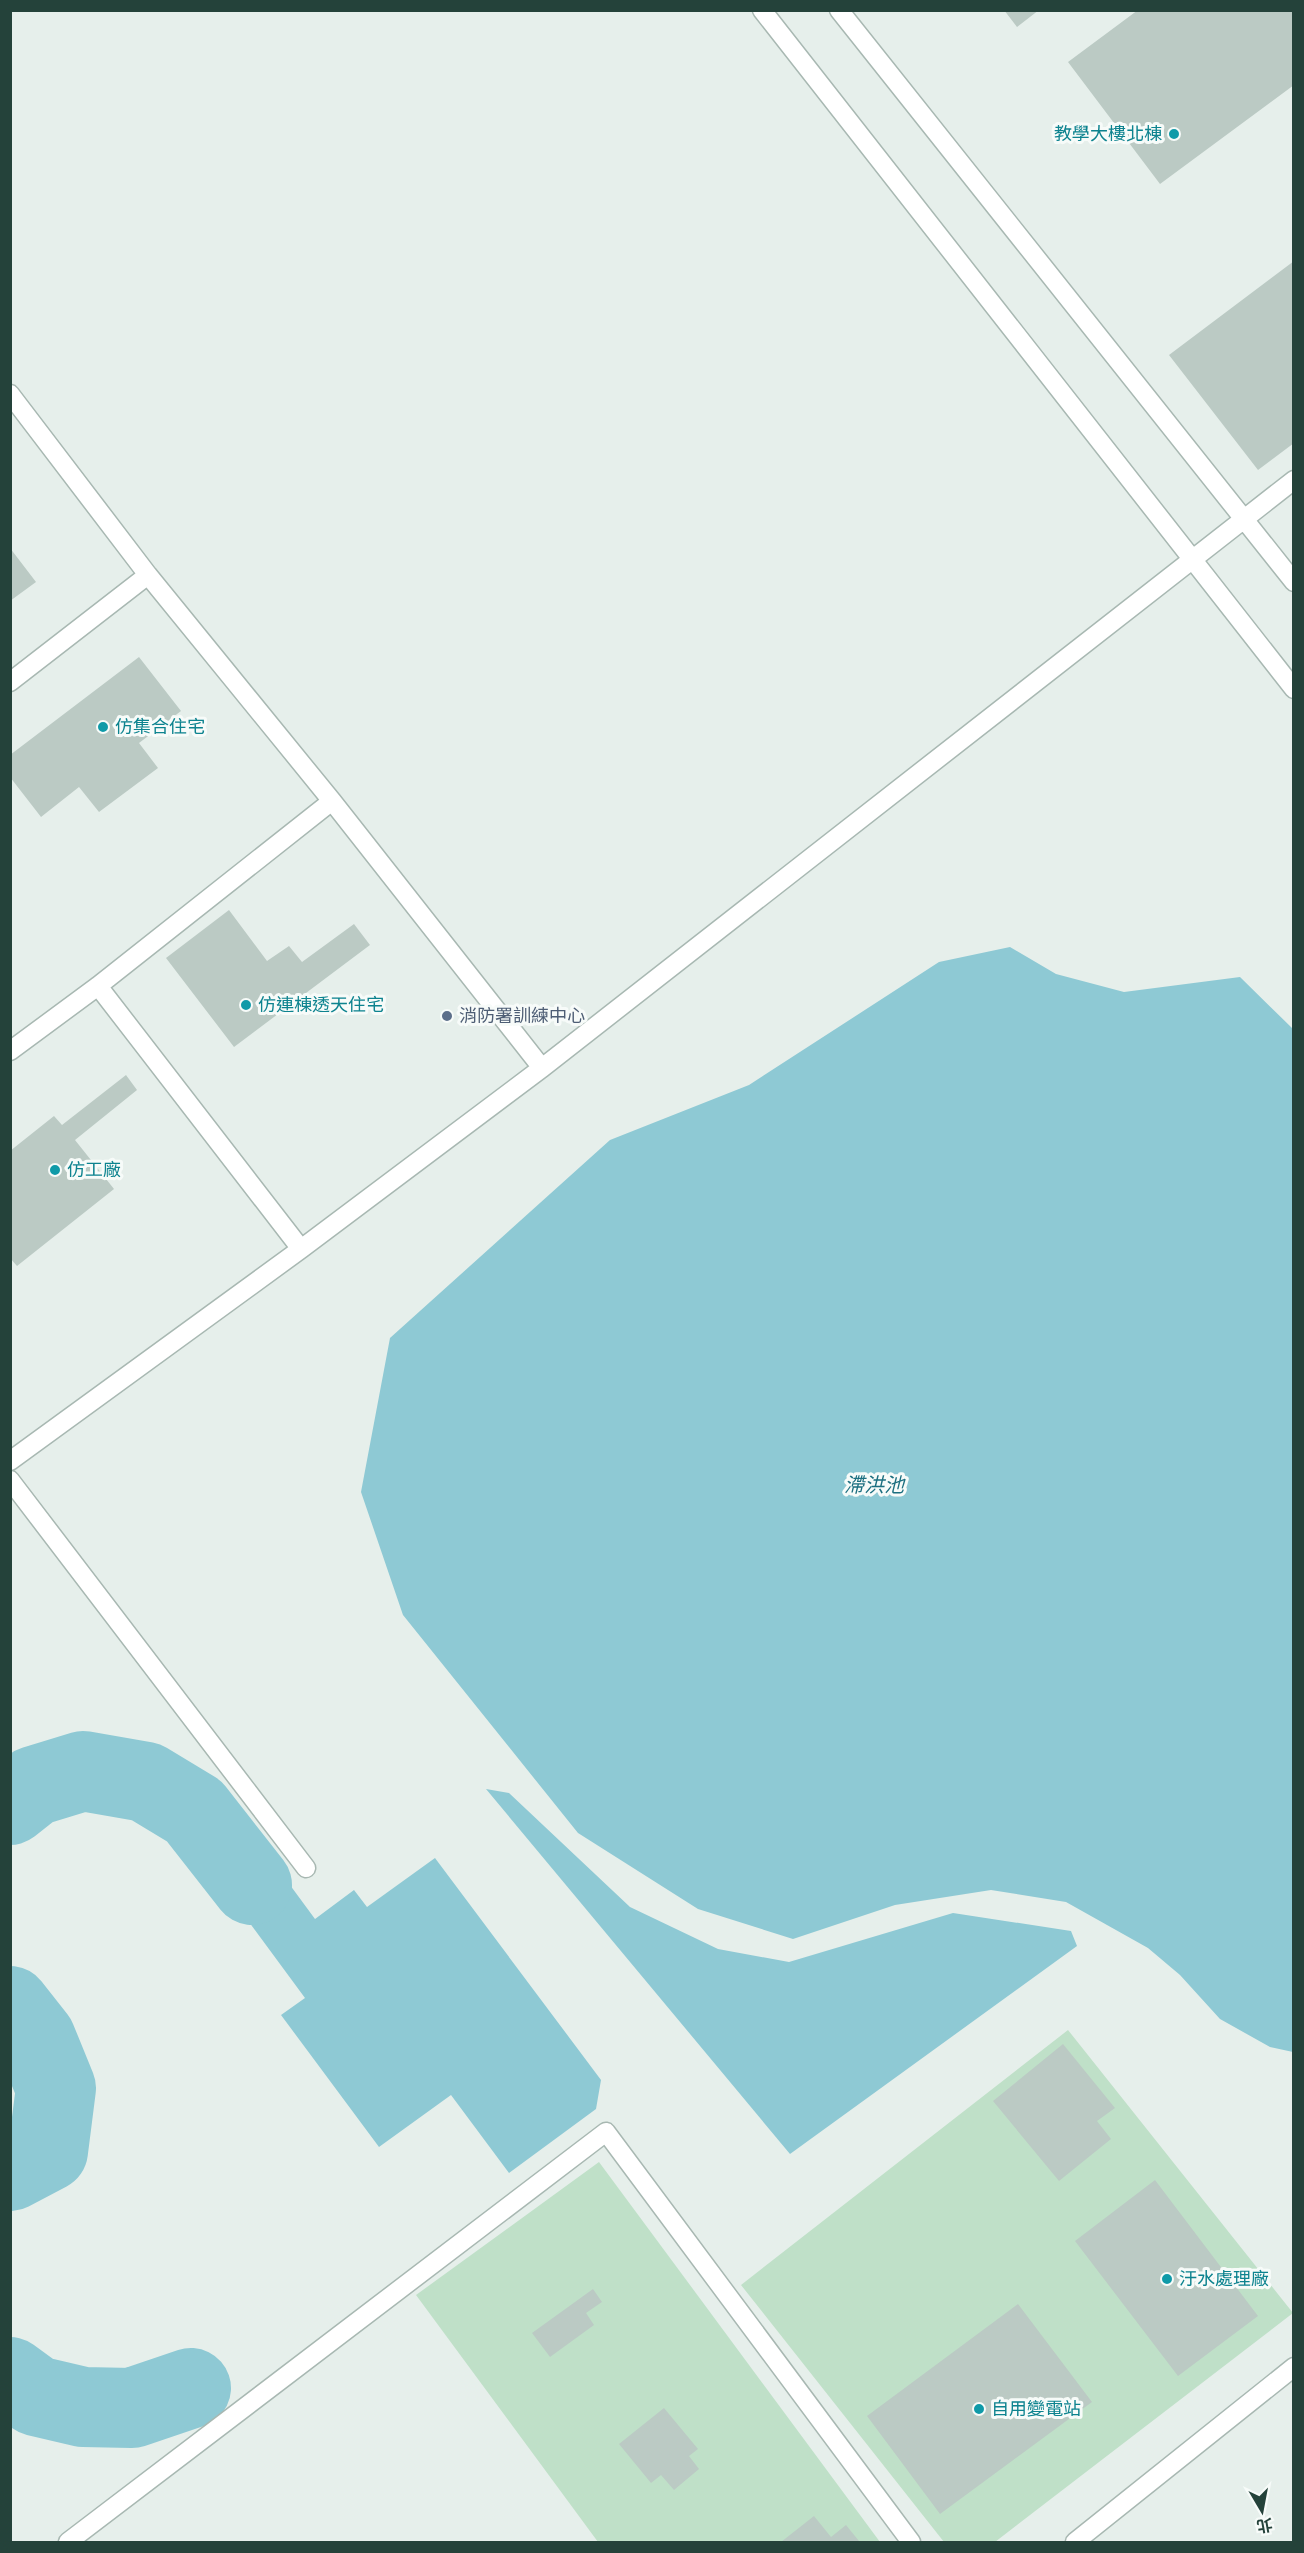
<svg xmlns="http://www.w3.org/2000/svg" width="1304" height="2553" viewBox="0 0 1304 2553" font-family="'Source Sans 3','Noto Sans TC',sans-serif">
<rect width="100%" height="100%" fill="#e6efeb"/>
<path fill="#bfe0c8" d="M1068 2030 1293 2313 995 2542H944L741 2285Z
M599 2162 880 2542H598L416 2295Z"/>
<path fill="#8ec9d4" d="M1010 947 1056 974 1124 992 1240 977 1293 1029V2052L1270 2047 1220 2019 1180 1975 1148 1948 1066 1902 991 1890 895 1905 793 1939 698 1909 578 1833 403 1615 361 1492 390 1338 610 1140 749 1085 939 962Z
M486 1789 509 1793 630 1907 718 1949 789 1962 953 1913 1071 1931 1077 1946 790 2154Z
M435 1858 601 2080 596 2109 509 2173 451 2095 379 2147 281 2015 305 1998 232 1899 276 1866 315 1919 354 1890 367 1907Z"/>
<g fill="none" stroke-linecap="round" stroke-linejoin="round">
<path stroke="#8ec9d4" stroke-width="80" d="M10 1805 34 1786 83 1771 146 1782 194 1811 252 1885
M10 2006 36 2039 56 2088 48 2151 10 2171
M10 2377 36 2396 83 2407 132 2408 191 2388"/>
</g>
<path fill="#bbcac4" d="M1004 10H1039L1017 27Z
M1138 10H1294V85L1160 184 1068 62Z
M1294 261V443L1258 470 1169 355Z
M10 548 36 582 10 601Z
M139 657 181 711 139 743 158 768 99 812 79 787 41 817 10 777V755Z
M229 910 267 961 289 946 302 962 354 924 370 945 234 1047 166 958Z
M126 1075 137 1090 75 1140 114 1189 17 1266 10 1258V1151L54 1116 62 1125Z
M1063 2044 1115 2108 1097 2121 1111 2139 1059 2181 993 2101Z
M1155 2180 1258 2316 1178 2376 1075 2241Z
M593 2289 602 2302 586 2313 594 2325 550 2357 532 2333Z
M1018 2304 1092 2402 940 2514 867 2416Z
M664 2408 698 2449 689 2456 699 2469 674 2490 661 2475 651 2483 619 2444Z
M814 2516 831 2537 846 2525 859 2541 781 2542Z"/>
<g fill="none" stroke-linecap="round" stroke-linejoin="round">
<defs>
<path id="minor" d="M762 10 1294 689
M839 10 1294 582
M10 394 148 575 332 801 542 1068
M10 682 148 575
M98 986 301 1249
M10 1051 98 986 332 801
M10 1461 301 1249 542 1068 1294 480
M10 1480 306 1868
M68 2542 606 2132 911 2542
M1075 2542 1294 2367"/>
</defs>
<use href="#minor" stroke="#a8b8b2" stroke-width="21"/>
<use href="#minor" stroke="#fff" stroke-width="18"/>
</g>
<g fill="#0f9aa8" stroke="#f7fbf9" stroke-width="2">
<circle cx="1174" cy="134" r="6"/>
<circle cx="103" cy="727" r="6"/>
<circle cx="246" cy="1005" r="6"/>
<circle cx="55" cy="1170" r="6"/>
<circle cx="1167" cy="2279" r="6"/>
<circle cx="979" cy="2409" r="6"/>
</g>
<circle fill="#5c6f8a" stroke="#f7fbf9" stroke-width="2" cx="447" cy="1016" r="6"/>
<g text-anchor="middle" stroke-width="6" stroke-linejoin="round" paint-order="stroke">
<g font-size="18" fill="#0d838f" stroke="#f7fbf9" text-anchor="start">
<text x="1162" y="140" text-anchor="end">教學大樓北棟</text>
<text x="115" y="733">仿集合住宅</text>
<text x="258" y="1011">仿連棟透天住宅</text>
<text x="67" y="1176">仿工廠</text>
<text x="1179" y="2285">汙水處理廠</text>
<text x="991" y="2415">自用變電站</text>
</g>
<g font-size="18" fill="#4e5e75" stroke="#f7fbf9" text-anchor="start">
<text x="459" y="1022">消防署訓練中心</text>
</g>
<g font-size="20" font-style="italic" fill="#1c6f80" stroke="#f7fbf9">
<text x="874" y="1492">滯洪池</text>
</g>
</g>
<rect width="1304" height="2553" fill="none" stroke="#24423a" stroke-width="24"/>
<g transform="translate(1262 2511) rotate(170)" stroke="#f7fbf9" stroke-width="4.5" paint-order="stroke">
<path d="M0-4.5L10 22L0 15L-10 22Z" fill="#24423a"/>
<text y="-9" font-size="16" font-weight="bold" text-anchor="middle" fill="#24423a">北</text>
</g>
</svg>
